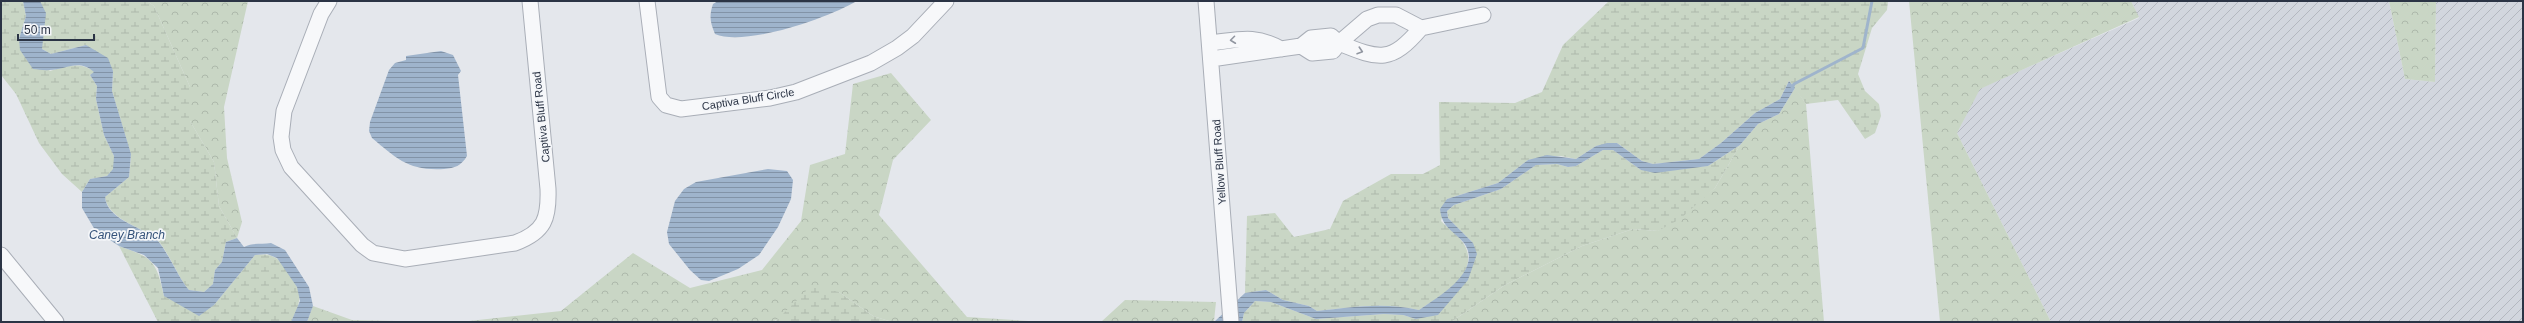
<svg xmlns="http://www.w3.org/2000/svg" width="2524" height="323" viewBox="0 0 2524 323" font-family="Arial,sans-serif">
<defs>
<pattern id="industrial-furrows" width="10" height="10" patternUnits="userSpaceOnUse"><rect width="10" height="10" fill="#d2d6de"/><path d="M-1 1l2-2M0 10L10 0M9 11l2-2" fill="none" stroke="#b4b8c0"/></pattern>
<pattern id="forest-crowns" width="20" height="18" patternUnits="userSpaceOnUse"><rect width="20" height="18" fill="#c9d6c5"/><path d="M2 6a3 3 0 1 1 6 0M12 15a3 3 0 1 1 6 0" fill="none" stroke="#adb8ab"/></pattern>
<pattern id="wetland-marsh" width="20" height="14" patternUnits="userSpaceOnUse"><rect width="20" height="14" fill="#c9d6c5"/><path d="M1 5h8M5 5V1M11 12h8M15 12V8" fill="none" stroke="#adb8ab"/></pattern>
<pattern id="water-rules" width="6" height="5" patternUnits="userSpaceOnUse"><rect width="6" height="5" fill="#9fb4cc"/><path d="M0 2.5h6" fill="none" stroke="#8293a7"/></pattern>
</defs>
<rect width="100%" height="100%" fill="#e4e7ec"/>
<path fill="url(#industrial-furrows)" d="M2131 1H2389L2405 79 2435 82 2436 1H2523V322H2051L1957 133 1979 89 2139 18Z"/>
<path fill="url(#forest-crowns)" d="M147 1H248L224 107 227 158 242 222 237 238 219 206 214 162 190 121V87L154 6Z
M1909 1H2131L2139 17 1980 89 1957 133 2051 322H1940Z
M2389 1H2436L2435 82 2405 79Z
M891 73 931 120 893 160 879 215 967 317 1045 322H892L873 316 839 292 772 322H460L561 311 633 253 690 288 762 270 801 221 810 165 845 154 853 84Z
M1795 88 1806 104 1824 322H1451L1505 285 1582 246 1633 229 1658 231 1715 188 1740 145 1758 124 1779 114Z
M1125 300 1216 302 1214 321 1101 322Z
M313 306 352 320 440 322H307Z"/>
<path fill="url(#wetland-marsh)" d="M1 1H23L26 16 19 39 50 71C65 66 81 61 95 72L90 75 97 86 96 99 104 135 114 156V169L107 176 90 179 82 192 62 174 39 143 16 94 1 75Z
M40 1H147L154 6 190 87V121L214 162 219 206 237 238 226 242 222 262 215 270 213 284 204 292 189 290C178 278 166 246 155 238 139 226 108 219 105 197L129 177 131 155 112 91 113 71 86 45 51 54 42 49Z
M1609 1H1888L1887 10 1872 28 1858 74 1865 91 1879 104 1881 116 1875 133 1865 139 1838 100 1806 104 1789 81 1780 99 1755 113 1721 143 1699 159 1653 164 1642 161 1617 143 1596 146 1576 159 1561 156 1528 160 1498 183 1447 199 1441 221C1448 228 1460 236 1465 246 1480 275 1439 297 1419 310 1383 302 1354 307 1317 311L1309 306 1283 300 1266 290 1245 293 1247 216 1275 213 1294 237 1330 229 1343 201 1391 174H1423L1440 165 1439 102 1515 103 1542 92 1563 45Z
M1740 145 1715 188 1680 219 1658 231 1633 229 1582 246 1505 285 1451 322H1242L1244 313 1255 301 1271 302 1316 319 1384 314 1403 315 1416 319 1468 280 1473 243 1448 218 1447 211 1454 205 1501 189 1536 165 1557 164 1568 167 1576 166 1603 150H1613L1641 170 1708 166Z
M119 246C153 258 156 260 164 296L214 305 255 255C263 254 270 254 276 258 287 266 302 288 299 301 298 308 294 316 291 322H158Z
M811 286 839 292 873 316 892 322H772L776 321Z"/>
<path fill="url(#water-rules)" d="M23 1H40L46 13 42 49 51 54 86 45 108 58 113 71 112 91 131 154 129 177 105 197C107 219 139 226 155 238 166 247 178 278 189 290L204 292 213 284 215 270 222 262 226 242 237 238 244 247C253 242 262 245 271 243L285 250 309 287 313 306 307 322H291L300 301 297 287 277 258 267 254 255 255 214 305 199 316 164 296 158 268 144 255 119 246 95 230 82 208V192L90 179 107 176 113 169 114 156 104 135 96 99 97 86 90 75 94 72C78 58 66 70 49 70 44 71 38 69 33 69L20 50 19 39 26 16Z
M718 1H857C828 18 745 47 715 34 710 22 709 16 713 4Z
M441 51 453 55 461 71 458 75 467 156C461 166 455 168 444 169 409 171 397 159 372 138L369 131 370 122 389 70 395 63 406 60V56Z
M1789 81 1795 88 1779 114 1758 124 1740 145 1708 166 1655 173 1641 170 1613 150H1603L1576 166 1568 167 1557 164 1536 165 1501 189 1454 205 1447 211 1448 218 1473 243 1477 254 1468 280 1438 315 1416 319 1403 315 1384 314 1316 319 1271 302 1255 301 1244 313 1242 322H1214L1245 293 1266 290 1283 300 1309 306 1317 311C1354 307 1383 302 1419 310 1437 298 1484 271 1464 243 1453 230 1442 228 1440 209L1447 199 1498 183 1528 160 1547 155 1576 159 1596 146 1607 143H1617L1642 161 1653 164 1699 159 1721 143 1755 113 1780 99Z
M768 169 787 171 793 180 791 199 778 227 759 255 738 269 709 281 701 280 690 270 669 244 667 232 675 201 684 189 696 182Z"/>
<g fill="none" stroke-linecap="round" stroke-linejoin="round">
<path stroke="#9fb4cc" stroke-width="3" d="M1792 88 1794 84 1863 48 1872 1"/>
<defs>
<path id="minor" d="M329 1 321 14 284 111 281 137 283 150 291 167 362 245 373 253 405 259 515 243C545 232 549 218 548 189L530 1
M647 1 659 97 666 105 681 109 770 98 796 92 871 63 897 48 913 36 946 1
M1206 1 1231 322
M1210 43C1239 40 1254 34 1281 49
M1301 46 1311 38 1331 36 1339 43 1367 19 1378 15H1396L1421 28 1483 15
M1211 59 1301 46 1312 53 1333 51 1339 43C1380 60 1391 63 1421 28
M1 255 56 322"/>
</defs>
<use href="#minor" stroke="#a9aeb7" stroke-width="17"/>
<use href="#minor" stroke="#f7f8fa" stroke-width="15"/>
</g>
<defs><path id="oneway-chevron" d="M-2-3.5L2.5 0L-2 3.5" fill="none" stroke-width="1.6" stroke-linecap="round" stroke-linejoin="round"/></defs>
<g stroke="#9196a0">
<use href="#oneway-chevron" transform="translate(1233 40) rotate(173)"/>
<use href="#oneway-chevron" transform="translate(1360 51) rotate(18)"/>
</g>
<g text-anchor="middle" stroke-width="3.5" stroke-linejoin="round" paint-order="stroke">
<g font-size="11" fill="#2b3445" stroke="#f4f6f9">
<text transform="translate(748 99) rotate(-9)" y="4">Captiva Bluff Circle</text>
<text transform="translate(541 117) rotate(-96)" y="4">Captiva Bluff Road</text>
<text transform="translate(1219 162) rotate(-94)" y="4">Yellow Bluff Road</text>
</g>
<g font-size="12" font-style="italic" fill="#34527a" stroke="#f4f6f9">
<text x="127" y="239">Caney Branch</text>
</g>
</g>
<rect width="2524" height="323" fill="none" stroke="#2b3445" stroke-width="4"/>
<path d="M18 34v6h76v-6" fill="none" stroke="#2b3445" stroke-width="2"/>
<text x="24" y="34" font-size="12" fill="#2b3445" stroke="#f4f6f9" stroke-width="3" paint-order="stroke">50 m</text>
</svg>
